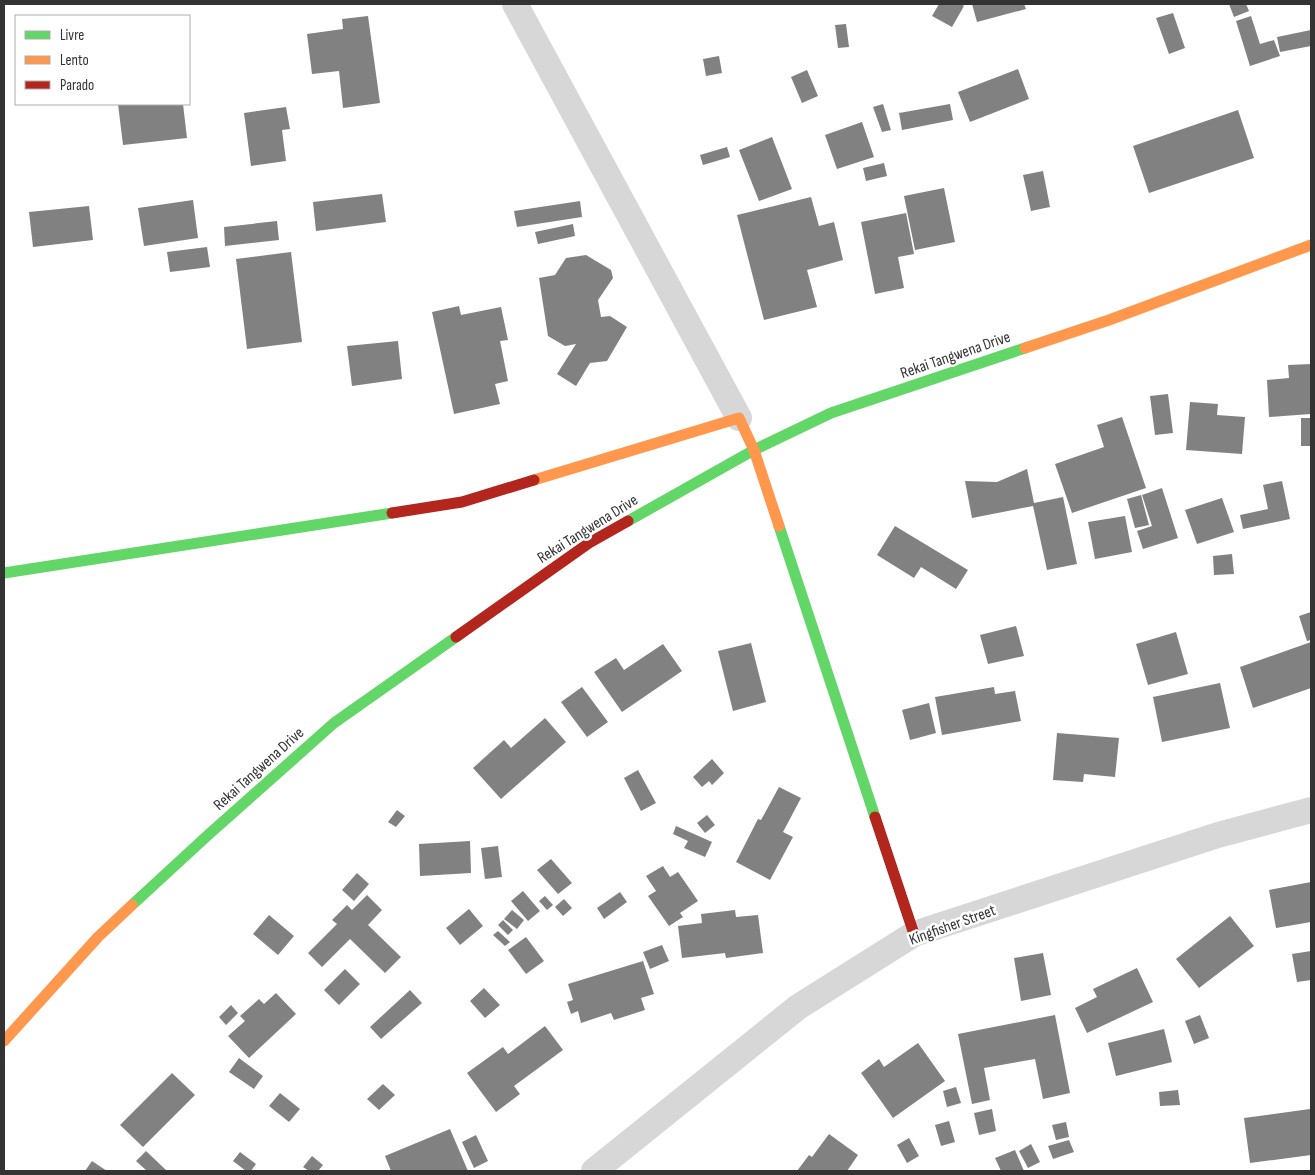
<svg xmlns="http://www.w3.org/2000/svg" width="1315" height="1175" viewBox="0 0 1315 1175" font-family="'Sofia Sans Condensed',sans-serif">
<rect width="100%" height="100%" fill="#fff"/>
<path fill="#818181" d="M939 4H961L964 6 952 27 932 16Z
M972 4H1024L1026 9 977 22Z
M1229 4H1246L1249 11 1234 17Z
M1173 13 1185 48 1169 54 1156 18Z
M368 16 380 103 343 108 339 71 312 74 307 34 343 29 342 19Z
M1251 16 1260 44 1274 40 1280 56 1250 66 1236 21Z
M846 24 849 47 838 48 835 25Z
M1311 30V46L1280 52 1277 37Z
M719 56 722 73 706 76 703 59Z
M1018 69 1029 99 970 122 958 92Z
M807 70 818 96 802 103 791 77Z
M118 104H183L187 138 123 145Z
M883 104 891 130 882 132 873 107Z
M950 104 953 120 902 130 899 113Z
M286 107 290 129 282 130 286 161 251 166 244 113Z
M1238 110 1254 158 1149 193 1133 146Z
M862 122 874 157 837 169 825 135Z
M772 137 792 189 759 201 739 150Z
M727 147 730 157 703 165 700 155Z
M884 163 887 176 866 181 863 168Z
M1043 171 1050 207 1031 211 1023 175Z
M944 188 955 242 915 250 904 196Z
M382 194 386 222 316 231 313 202Z
M811 197 819 226 834 222 843 260 807 270 817 307 764 320 737 215Z
M193 200 198 238 144 246 138 208Z
M580 201 582 217 517 227 514 211Z
M89 206 93 240 33 247 29 212Z
M906 213 914 254 898 257 904 288 875 294 861 222Z
M277 221 279 240 225 246 224 227Z
M573 224 575 236 538 244 535 232Z
M207 247 210 267 170 272 167 252Z
M291 252 302 342 247 349 236 259Z
M586 255 611 270 613 278 598 300 601 317 610 316 627 327 607 361 590 363 576 386 557 374 576 344 565 346 548 336 539 278 555 275 566 258Z
M459 306 461 315 501 307 508 340 500 341 508 381 495 384 500 404 454 414 432 312Z
M398 341 402 379 352 386 347 346Z
M1311 364V414L1269 417 1267 380 1289 378 1288 365Z
M1168 394 1173 433 1155 435 1150 396Z
M1190 402 1218 404 1217 415 1245 417 1242 454 1186 450Z
M1122 417 1146 488 1072 513 1055 464 1104 447 1097 425Z
M1301 418H1311V446H1301Z
M1027 469 1034 503 1063 497 1077 564 1047 570 1033 506 972 518 965 481 997 482Z
M1282 481 1290 519 1243 529 1240 515 1268 509 1263 485Z
M1162 488 1178 538 1143 549 1137 531 1152 526 1142 495Z
M1141 495 1149 525 1135 528 1127 499Z
M1222 498 1234 532 1197 544 1185 510Z
M1125 516 1132 552 1095 559 1088 522Z
M895 526 968 570 956 589 921 567 914 578 877 555Z
M1232 554 1234 574 1214 575 1213 556Z
M1311 612V640L1307 641 1299 616Z
M1016 626 1024 656 988 664 980 635Z
M1176 632 1188 674 1148 685 1136 644Z
M1311 642V688L1253 708 1240 667Z
M751 643 766 702 733 711 718 651Z
M663 644 682 671 622 712 594 672 616 658 624 670Z
M1220 683 1230 728 1162 742 1153 697Z
M582 687 608 722 587 737 561 702Z
M994 687 995 694 1015 691 1021 721 942 735 935 697Z
M929 703 936 733 910 740 902 710Z
M545 718 566 742 501 799 473 768 504 740 511 748Z
M1057 733 1119 738 1115 777 1084 774 1083 782 1053 780Z
M712 759 724 773 712 785 709 781 702 787 693 777Z
M638 770 656 803 641 811 624 778Z
M779 787 801 798 783 832 793 837 770 880 736 862 758 819 761 820Z
M397 810 405 816 396 827 388 822Z
M707 815 715 825 705 833 697 823Z
M676 826 712 842 705 857 684 848 688 841 673 834Z
M470 841 471 873 420 876 419 844Z
M498 846 502 877 485 879 481 848Z
M551 859 572 883 558 894 537 870Z
M663 866 670 877 678 872 698 901 680 913 683 917 669 926 648 896 656 891 646 876Z
M357 873 369 884 354 901 342 890Z
M1311 882V922L1276 928 1269 890Z
M523 891 540 911 528 921 511 901Z
M620 892 627 902 604 919 597 908Z
M367 895 382 910 368 925 401 957 385 973 350 939 322 967 308 953 337 924 332 920 347 905 352 910Z
M545 896 553 905 547 910 539 901Z
M564 899 572 908 563 916 555 907Z
M469 909 483 926 460 945 446 928Z
M512 910 524 920 517 929 504 919Z
M735 910 736 917 758 915 763 953 726 958 725 953 682 958 678 926 702 923 701 914Z
M269 915 294 936 278 955 253 934Z
M1230 916 1254 946 1199 988 1176 959Z
M503 920 513 930 508 935 498 925Z
M498 931 510 942 505 946 493 935Z
M526 937 544 961 526 974 508 950Z
M662 945 669 961 650 969 643 952Z
M1311 951V980L1297 982 1292 954Z
M1043 953 1051 995 1021 1001 1014 958Z
M643 961 654 994 641 998 645 1010 614 1020 611 1013 581 1023 578 1011 571 1014 567 1002 573 1000 568 984Z
M1137 968 1153 1002 1087 1033 1075 1008 1097 997 1093 989Z
M345 969 360 984 339 1005 324 990Z
M484 988 500 1005 485 1018 470 1001Z
M410 990 422 1003 381 1039 370 1027Z
M276 993 296 1014 249 1058 228 1036 245 1021 240 1016 259 999 264 1004Z
M231 1005 238 1013 226 1025 219 1017Z
M1055 1015 1070 1093 1043 1099 1035 1059 984 1068 990 1100 972 1104 958 1034Z
M1200 1015 1209 1038 1194 1044 1185 1021Z
M545 1026 563 1050 514 1086 520 1094 496 1112 467 1073 503 1047 508 1054Z
M1164 1029 1172 1062 1116 1076 1108 1043Z
M918 1043 945 1081 893 1118 861 1073 879 1059 884 1067Z
M239 1058 263 1076 254 1089 229 1072Z
M172 1073 195 1095 143 1147 120 1125Z
M383 1084 395 1095 379 1110 367 1099Z
M956 1087 961 1103 947 1107 943 1091Z
M1178 1090 1180 1105 1160 1106 1159 1092Z
M280 1093 300 1109 289 1122 269 1106Z
M992 1109 996 1131 979 1135 974 1113Z
M1310 1109 1311 1155 1250 1163 1244 1118Z
M949 1121 955 1142 941 1146 935 1125Z
M1066 1122 1069 1137 1056 1140 1052 1125Z
M450 1129 468 1171H391L385 1156Z
M829 1134 858 1155 847 1171H797L809 1155 812 1157Z
M476 1135 488 1161 474 1168 462 1142Z
M909 1138 919 1156 907 1163 897 1145Z
M1069 1140 1074 1152 1053 1159 1048 1146Z
M1031 1144 1040 1162 1028 1168 1019 1151Z
M1015 1150 1024 1171H1001L995 1158Z
M146 1151 166 1170 164 1171H147L136 1161Z
M240 1152 256 1164 251 1171H246L233 1161Z
M312 1156 323 1165 318 1171H309L303 1167Z
M92 1161 107 1171H85Z"/>
<g fill="none" stroke-linecap="round" stroke-linejoin="round">
<path stroke="#d7d7d7" stroke-width="26" d="M515 4 739 418
M594 1171 798 1007 914 934 1218 835 1311 810"/>
<path stroke="#63d668" stroke-width="11" d="M628 521 754 450 831 413 1025 348
M779 526 875 817
M4 573 392 513
M132 905 208 835 334 723 456 637"/>
<path stroke="#ff974d" stroke-width="11" d="M1025 348 1109 320 1311 245
M534 480 739 418 754 450 779 526
M4 1041 98 937 132 905"/>
<path stroke="#b3261e" stroke-width="11" d="M392 513 462 502 534 480
M456 637 589 543 628 521
M875 817 914 934"/>
</g>
<g text-anchor="middle" stroke-width="5" stroke-linejoin="round" paint-order="stroke">
<g font-size="16" fill="#333" stroke="#fff">
<text transform="translate(955 354) rotate(-19)" y="6">Rekai Tangwena Drive</text>
<text transform="translate(587 528) rotate(-32)" y="6">Rekai Tangwena Drive</text>
<text transform="translate(258 768) rotate(-42)" y="6">Rekai Tangwena Drive</text>
<text transform="translate(952 924) rotate(-20)" y="6">Kingfisher Street</text>
</g>
</g>
<rect width="1315" height="1175" fill="none" stroke="#333333" stroke-width="10"/>
<rect x="15" y="15" width="175" height="90" fill="#ffffff" stroke="#adadad"/>
<rect x="25" y="31" width="25" height="8" fill="#63d668" stroke="#adadad"/>
<text x="60" y="40" font-size="15" fill="#333333">Livre</text>
<rect x="25" y="56" width="25" height="8" fill="#ff974d" stroke="#adadad"/>
<text x="60" y="65" font-size="15" fill="#333333">Lento</text>
<rect x="25" y="81" width="25" height="8" fill="#b3261e" stroke="#adadad"/>
<text x="60" y="90" font-size="15" fill="#333333">Parado</text>
</svg>
